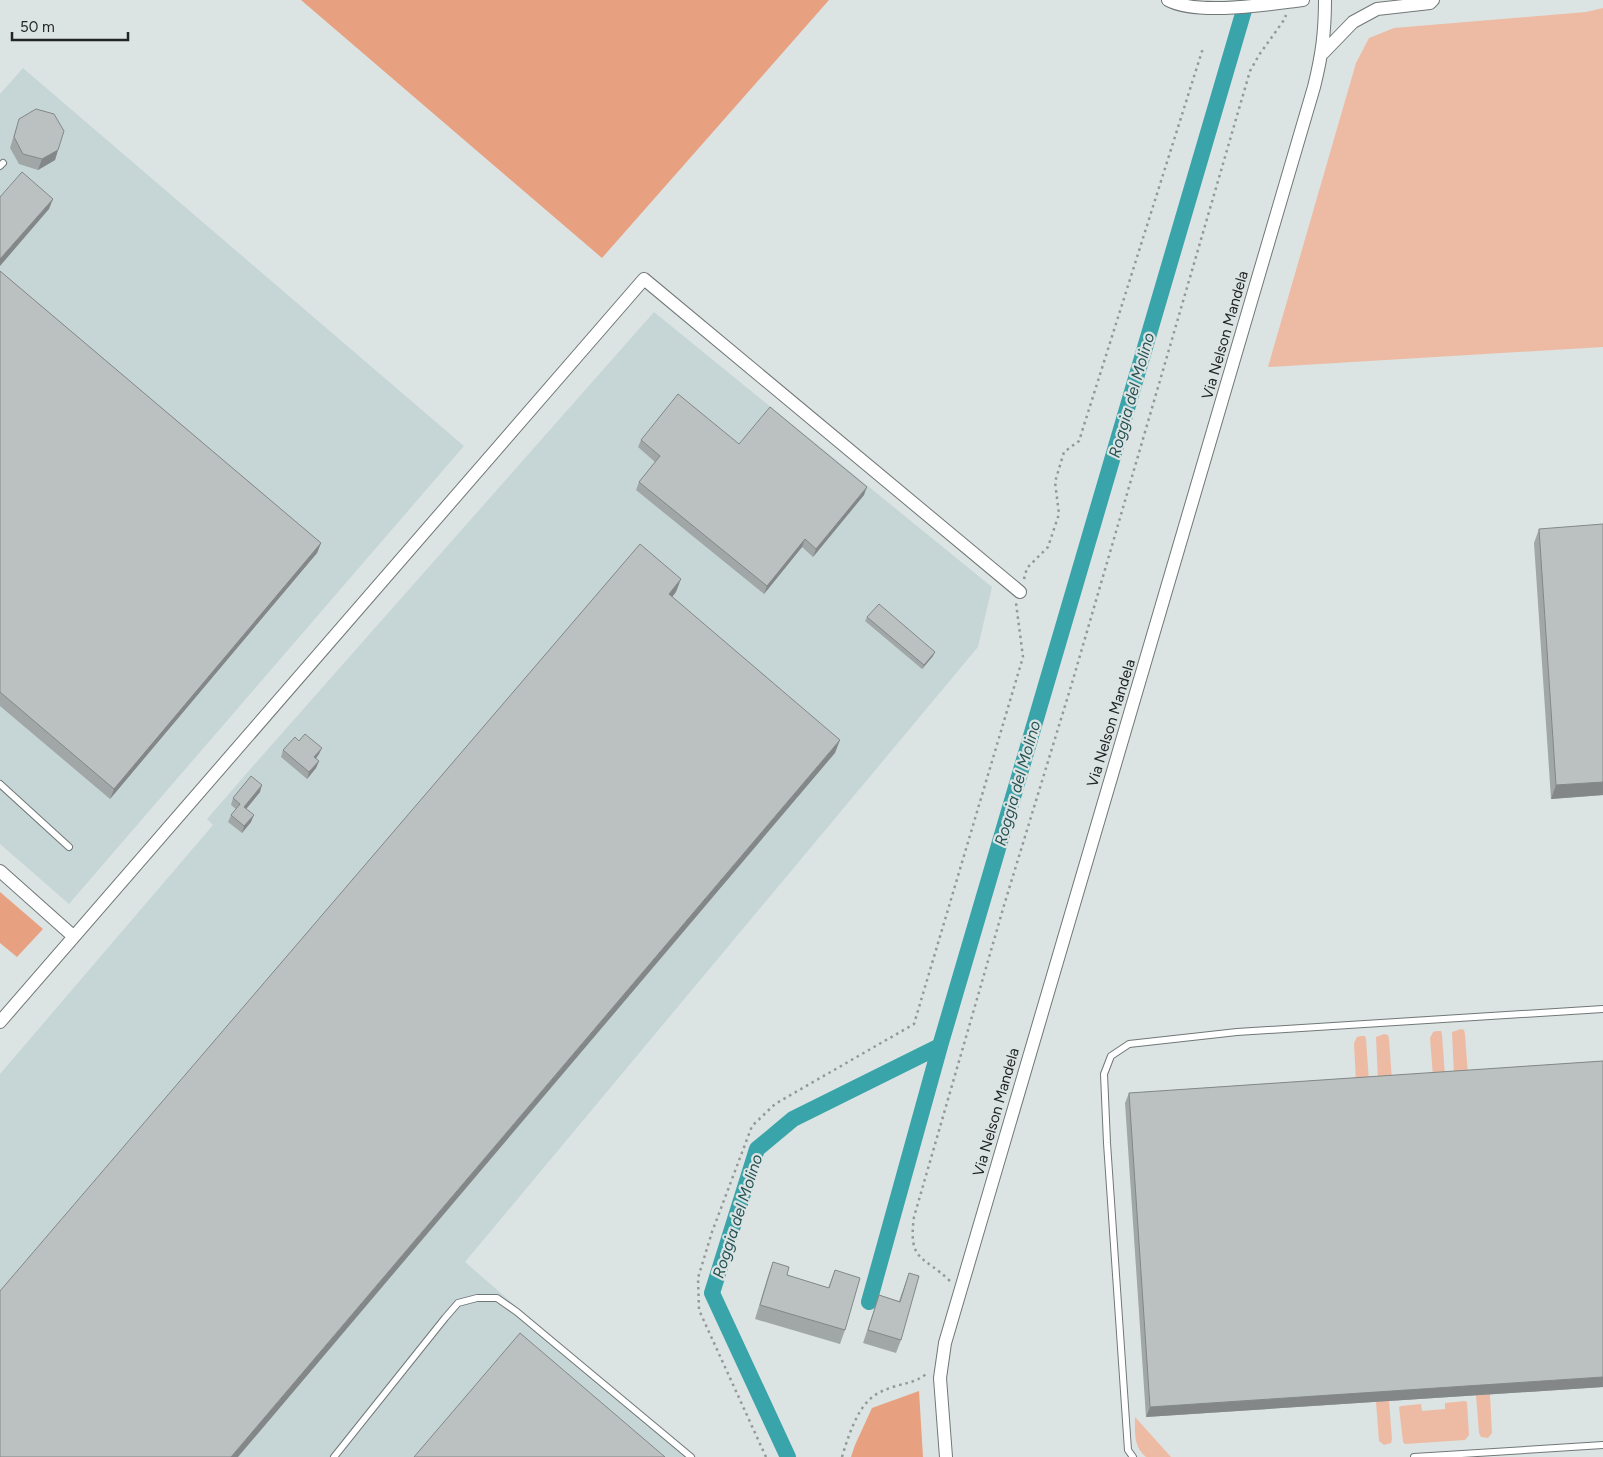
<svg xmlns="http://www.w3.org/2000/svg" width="1603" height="1457" viewBox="0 0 1603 1457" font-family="Figtree,sans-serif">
<rect width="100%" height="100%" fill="#dce3e3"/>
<path fill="#c6d6d7" d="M23 68 464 446 69 904 0 844V94Z
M654 312 992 587 978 647 465 1262 690 1457H0V1074L213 825 207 819 253 766Z"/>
<path fill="#edbba4" d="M1603 8V347L1268 367 1356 63 1369 38 1394 28 1586 12Z
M1461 1029 1464 1030 1465 1034 1468 1076H1454L1452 1032Z
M1437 1031H1441L1442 1034 1445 1077H1433L1430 1038 1433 1032Z
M1384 1034 1388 1035 1389 1039 1392 1081H1378L1376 1037Z
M1361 1036H1365L1366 1039 1369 1082 1356 1083 1354 1043 1357 1037Z
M1490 1394 1492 1433 1488 1438 1481 1437 1479 1433 1476 1395Z
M1389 1401 1392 1439 1391 1443 1384 1445 1379 1441 1376 1402Z
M1465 1401 1467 1402 1469 1435 1465 1440 1405 1444 1403 1442 1399 1407 1401 1406 1421 1404 1422 1411 1445 1409V1403Z
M1135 1417 1171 1457H1146C1133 1447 1135 1431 1135 1417Z"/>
<path fill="#e7a080" d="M301 0H829L602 258Z
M0 892 43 929 17 957 0 943Z
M919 1391 923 1457H851L855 1445 872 1408Z"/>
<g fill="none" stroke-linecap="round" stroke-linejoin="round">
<path stroke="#39a4a9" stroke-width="16" d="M869 1302 940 1046
M788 1457 712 1293 757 1149 793 1119 940 1046 1247 0"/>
<defs>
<path id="lane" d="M0 166 3 163
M0 784 69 847
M334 1457 445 1318 458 1303 477 1298H497L517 1312 691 1457
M1133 1457 1128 1450 1107 1143 1104 1074 1111 1056 1129 1044 1237 1032 1603 1009
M1414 1457 1603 1445"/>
<path id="street" d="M1168 0C1198 16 1269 4 1303 0
M1323 53 1353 22 1377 9 1430 3 1433 0
M0 871 73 936
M0 1022 644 279 1020 592
M946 1457 940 1378 945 1343 1314 87C1322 55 1325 32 1325 0"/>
</defs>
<use href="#lane" stroke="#717777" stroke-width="8"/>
<use href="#street" stroke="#717777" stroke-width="14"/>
<path stroke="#939898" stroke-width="2.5" stroke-dasharray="2.5 4" stroke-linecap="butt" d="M1024 579 1027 568 1048 547 1059 514 1055 482 1064 452 1079 441 1203 48
M950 1281C923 1255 908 1262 914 1217L1005 902 1072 683 1250 71 1259 55 1284 20 1286 15
M766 1457 699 1310 698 1278 712 1232 752 1126 775 1104 914 1024 1023 657 1016 603
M842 1457C847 1440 856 1412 869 1400 876 1393 884 1390 893 1387 905 1383 917 1382 926 1374"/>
<use href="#lane" stroke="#fff" stroke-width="6"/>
<use href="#street" stroke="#fff" stroke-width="12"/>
</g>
<path fill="#a1a6a6" d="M19 119 58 150 55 160 38 170 19 164 10 148Z
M0 271 321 543 317 553 110 799 0 706Z
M641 440 739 444 864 495 813 557 802 547 764 594 636 490 639 482 655 462 638 447Z
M1539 529 1603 795 1551 799 1534 543Z
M867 617 933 656 922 669 865 621Z
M283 750 319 754 316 759 319 761 316 768 307 779 281 757Z
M260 792 246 809 251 822 242 833 228 822 231 815 236 809 231 805 233 798Z
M1603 1061V1387L1146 1417 1125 1103 1129 1093Z
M773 1262 787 1275 828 1288 835 1270 845 1330 840 1344 755 1319 768 1276Z
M909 1273 901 1340 896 1353 863 1343 879 1295 899 1301Z"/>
<path fill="#838787" d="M58 150 55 160 38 170 42 159Z
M53 199 49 209 0 266V259Z
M867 487 864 495 813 557 816 549Z
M805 539 802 547 764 594 767 586Z
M321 543 317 553 110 799 114 789Z
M681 579 676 592 664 608 669 594Z
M935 652 933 656 922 669 924 665Z
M840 740 835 753 238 1457H231Z
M322 748 319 754 311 764 314 757Z
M319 761 316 768 307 779 309 772Z
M1603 782V795L1551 799 1556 785Z
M262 785 260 792 242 814 244 807Z
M254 815 251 822 242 833 244 826Z
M1603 1377V1387L1146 1417 1150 1407Z"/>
<path fill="#bbc1c1" stroke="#838787" d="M36 109 54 114 64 131 58 150 42 159 23 154 14 137 19 119Z
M22 172 53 199 0 259V197Z
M0 271 321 543 114 789 0 692Z
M678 394 739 444 770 407 867 487 816 549 805 539 767 586 639 482 660 456 641 440Z
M1603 524V782L1556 785 1539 529Z
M640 544 681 579 669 594 840 740 231 1457H0V1291Z
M879 604 935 652 924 665 867 617Z
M305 734 322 748 314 757 319 761 309 772 283 750 295 737 299 741Z
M251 776 262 785 244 807 254 815 244 826 231 815 240 804 233 798Z
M1603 1061V1377L1150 1407 1129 1093Z
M773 1262 789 1267 787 1275 829 1288 835 1270 860 1278 845 1330 760 1305Z
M909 1273 919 1276 901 1340 868 1330 879 1295 900 1302Z
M520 1333 665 1457H414Z"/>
<g text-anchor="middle" stroke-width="4.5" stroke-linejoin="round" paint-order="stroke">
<g font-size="15" fill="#222525" stroke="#dce3e3">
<text transform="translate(1225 335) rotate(-74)" y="5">Via Nelson Mandela</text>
<text transform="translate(1111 723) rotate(-73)" y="5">Via Nelson Mandela</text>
<text transform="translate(996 1112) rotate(-74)" y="5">Via Nelson Mandela</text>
</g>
<g font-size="16" font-style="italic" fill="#265456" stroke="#dce3e3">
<text transform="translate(1131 395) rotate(-74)" y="6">Roggia del Molino</text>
<text transform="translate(1017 783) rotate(-74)" y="6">Roggia del Molino</text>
<text transform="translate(737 1216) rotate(-72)" y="6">Roggia del Molino</text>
</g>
</g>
<path d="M12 32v8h116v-8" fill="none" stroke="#222525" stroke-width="2.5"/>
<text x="20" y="32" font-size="15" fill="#222525" stroke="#dce3e3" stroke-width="4" paint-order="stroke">50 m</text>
</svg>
